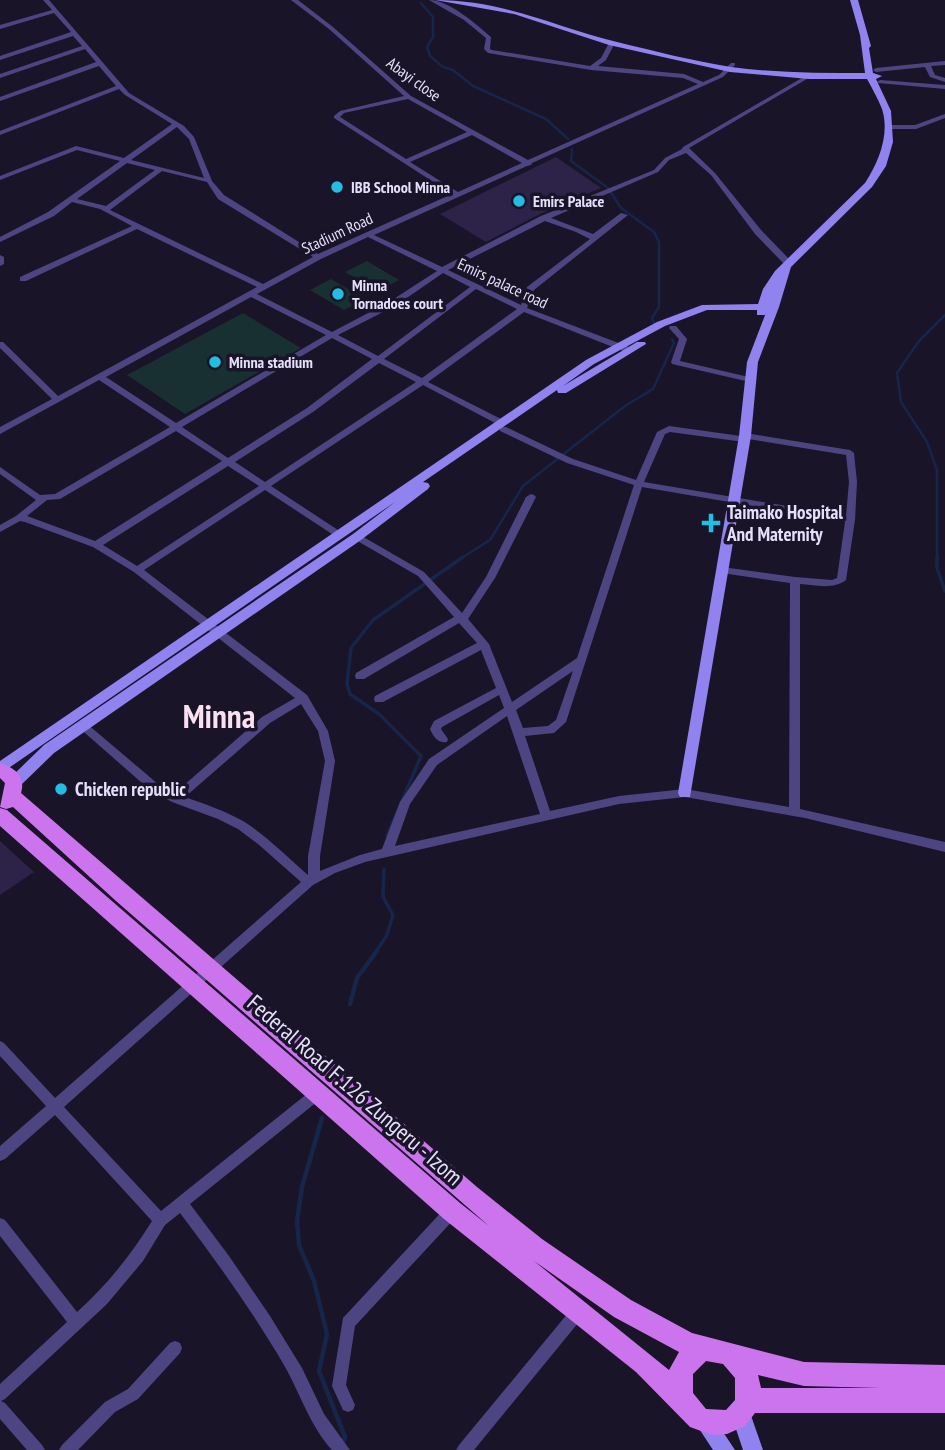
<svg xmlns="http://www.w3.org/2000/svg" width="945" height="1450" viewBox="0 0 945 1450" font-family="'PT Sans Narrow',sans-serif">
<rect width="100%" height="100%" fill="#1a1428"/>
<path fill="#183032" d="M367 261 399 280 377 292 345 272Z
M331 279 365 299 344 310 310 290Z
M243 313 301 348 185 414 127 375Z"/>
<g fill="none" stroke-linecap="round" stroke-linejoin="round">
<path stroke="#16254a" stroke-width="2.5" d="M421 3 433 17V37L427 47 430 56 443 67 453 70 473 86 546 119 568 139
M572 149 571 161 608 188 621 208 654 232 659 242V307L652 318 654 323
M460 559 490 540 523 486 625 406 653 389 674 343 672 339
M937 559V470L927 442 901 402 897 373 919 341 945 315"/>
<path stroke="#16254a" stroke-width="3.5" d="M937 557V568L945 591
M387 836 421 756 379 714 350 694 347 684 351 648 373 620 463 557
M375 953 387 935 393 915 383 897 384 869"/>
<path stroke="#16254a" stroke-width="4.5" d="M350 1004 357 978 377 951
M322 1118 302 1187 297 1221 299 1245 314 1281 327 1334 319 1371 345 1437 339 1450"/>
</g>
<path fill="#2d2247" d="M556 157 601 188 540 214 486 242 440 214Z
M0 841 34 872 0 895Z"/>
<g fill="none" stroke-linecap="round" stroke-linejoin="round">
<path fill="#4d4581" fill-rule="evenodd" d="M43 0H49L129 93 184 126 194 137 212 181 224 195 318 254 452 194 334 118V116L340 111 404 96 329 29 291 0H298L333 27 411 96 528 160 698 84 683 78 591 70 488 53 484 49 486 38 464 20 429 0C449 0 476 24 491 37L490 49 492 50 590 66 601 58 609 43 612 41 615 43 606 60 598 66 684 74 703 82 719 75 731 63H735V65L723 77 532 163 531 165 527 166 374 235 442 267 541 216 654 170 665 158 682 149 683 147 807 75 812 76 689 148 715 173 761 230 792 262V266H786L755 234 711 175 686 153 669 160 658 172 551 218 593 234 621 213 628 215 534 290 527 308 629 347V351H623L524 312 428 382 503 420V424H497L423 385 271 486 341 532 343 534 341 536H335L265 490 144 570 307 695 328 731 335 761 320 856V871L360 855 382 849 400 802 429 759 504 708 499 695 442 727 441 729 448 739 447 742C438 744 433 736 430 729L434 721 496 688 481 650 383 702H375L374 699 375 696 477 643 459 623 364 679H356L355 676 356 673 454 617 418 576 354 539 352 537 354 535H360L424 572 462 613 486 577 526 497 531 494 534 495 536 497 495 578 468 619 489 644 512 702 577 658 634 485 567 463 500 431V427H506L573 459 636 480 657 432 669 426 741 436 745 433 850 450 854 453 857 482 855 520 846 580C833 590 815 585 800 584V809L945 842V852L805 818 685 797 619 804 365 862 335 873 313 885 64 1107 161 1211 313 1089 318 1087 323 1089 324 1093 323 1097 190 1204 229 1256 270 1316 302 1368 324 1414 350 1450H332C310 1426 300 1393 284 1365 253 1312 217 1262 180 1213L165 1225 143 1261 107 1304 5 1399 1 1401 5 1403 42 1445 45 1450H27L0 1419V1384L67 1322 0 1236V1218L5 1220 77 1312C107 1285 131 1255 152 1221L55 1115 5 1159 0 1161V1146L46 1106 0 1056V1041L4 1043 55 1098 301 882 258 844 238 829 218 819 172 802 150 790 77 726 78 723H86L158 784 175 793 262 717 295 698 134 572 93 547 25 522 20 521 0 532V525L16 516 36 500 0 474V467L40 495 55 494 170 427 99 380 0 434V427L52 399 0 348V342H3L58 396 257 287 137 229 26 281H20V277L132 226 100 209 72 202 54 216 0 242V237L48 212 120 161 77 150 0 180V176L76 146 124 158 172 124 125 95 119 89 0 135V131L116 86 99 66 0 101V97L96 62 85 49 0 78V74L82 46 73 36 0 60V56L71 32 54 13 0 29V25L52 10ZM408 99 467 132 406 159 340 117 344 113ZM177 127 189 139 204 178 131 160ZM472 135 522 163 458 192 410 162ZM127 163 155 170 106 206 77 199ZM162 171 207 182 218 199 313 257 263 284 110 210ZM545 221 576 232 590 239 527 287 521 305 448 270ZM368 237 437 271 389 302 332 332 257 294 321 259ZM443 273 470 287 378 356 338 335 395 306ZM476 289 517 309 422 378 384 359ZM251 297 326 335 176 423 106 377ZM332 338 372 359 307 408 228 458 182 427ZM379 363 416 382 265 482 235 462 313 412ZM176 431 222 461 95 541 27 516 47 500 60 499ZM670 432 744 442 748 439 846 455 849 482 846 516 644 482 665 434ZM228 466 259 486 137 566 103 545ZM642 487 845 522 837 578 832 580 795 577 722 567 717 570 722 573 790 583 789 807 685 789 619 796 550 811 525 736 554 733 566 722ZM573 671 556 720 548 726 523 728 516 710ZM301 704 318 731 325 761 308 856V875C287 857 267 836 243 821 225 811 205 804 185 797L270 723ZM507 716 540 814 395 846 410 804 437 765Z
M945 61V65L931 66 935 75 945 78V82L930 77 925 67 876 72 873 70 876 68Z
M880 80 945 85V89L878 83 877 82Z
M945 114V118L916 129H889L886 127 889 125H915Z
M0 255 4 257V264L0 266Z
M670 326H676L687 339 680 361 753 378 754 380 750 382 672 364 671 362 679 339 669 328Z
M452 1204 457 1206 459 1211 457 1216 355 1326 346 1385 355 1405 353 1410 348 1412 343 1410 332 1386 343 1318 447 1206Z
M578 1305 583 1307 585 1312 583 1317 474 1450H456L459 1445 573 1307Z
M175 1341 180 1343 182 1348 180 1353 138 1399 115 1412 78 1450H59L62 1445 105 1402 128 1389 170 1343Z"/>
<path fill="#9082ef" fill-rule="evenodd" d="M435 0C503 0 553 26 617 42 654 51 693 61 731 67 776 73 820 73 865 73L860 35 850 0H858L871 46 869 48 873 73 882 76 876 79 891 111 893 142 886 166 872 187 791 267 779 307 758 362 751 436 690 797H680L678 793 739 436 747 362 767 310 765 315H757V310H707L665 326 594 364 563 386 637 342H645L646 344 566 393H558L557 390 423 482 428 483 430 486 428 489 361 540 54 753 20 786H10L8 782 10 778 44 745 353 534 395 502 0 774V761L586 360 657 322 702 305 758 304 763 289 775 271 865 183C879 162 890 134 882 109 878 99 872 88 867 79H809L730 72 609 45 514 14Z
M741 1404 748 1407 763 1450H743L731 1414 734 1407Z
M704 1411 711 1414 735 1450H713L694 1421 697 1414Z"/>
<path fill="#cc74ed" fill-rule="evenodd" d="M0 763C15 768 26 776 21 793L477 1187 542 1239 631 1300 692 1333 804 1362 945 1365V1413H755L745 1426 727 1434 712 1435 690 1427 636 1372 444 1219 0 826V808L7 810 460 1203 489 1226 116 901 13 807 6 809 0 807 5 783 0 778ZM534 1261 614 1317 679 1352 669 1370ZM706 1361 723 1364 735 1378V1400L726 1410 706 1409 693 1393V1374ZM758 1375 804 1386 880 1388H761Z"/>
</g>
<g fill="#23bde3" stroke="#1a1428" stroke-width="2.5">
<circle cx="337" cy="187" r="7"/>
<circle cx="519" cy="201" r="7"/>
<circle cx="338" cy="294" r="7"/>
<circle cx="215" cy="362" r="7"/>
<path d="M707.5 512.5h7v7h7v7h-7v7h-7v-7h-7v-7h7z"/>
<circle cx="61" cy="789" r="7"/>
</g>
<g text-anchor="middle" stroke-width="7" stroke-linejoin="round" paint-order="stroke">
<g font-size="16" fill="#e5dffb" stroke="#1a1428">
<text transform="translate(414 79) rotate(36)" y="6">Abayi close</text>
<text transform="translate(337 233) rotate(-25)" y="6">Stadium Road</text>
<text transform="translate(503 283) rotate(25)" y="6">Emirs palace road</text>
</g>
<g font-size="16" font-weight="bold" fill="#e5dffb" stroke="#1a1428" text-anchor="start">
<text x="351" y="193">IBB School Minna</text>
<text x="533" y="207">Emirs Palace</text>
<text x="352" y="291">Minna<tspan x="352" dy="18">Tornadoes court</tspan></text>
<text x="229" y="368">Minna stadium</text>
</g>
<g font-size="19" font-weight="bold" fill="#e5dffb" stroke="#1a1428" text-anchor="start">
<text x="727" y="519">Taimako Hospital<tspan x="727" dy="22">And Maternity</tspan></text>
<text x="75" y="796">Chicken republic</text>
</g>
<g font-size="23" fill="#e5dffb" stroke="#1a1428">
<text transform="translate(355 1090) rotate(41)" y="8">Federal Road F.126 Zungeru - Izom</text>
</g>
<g font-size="33" font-weight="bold" fill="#fbe1ef" stroke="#1a1428">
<text x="219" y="728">Minna</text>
</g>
</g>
</svg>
